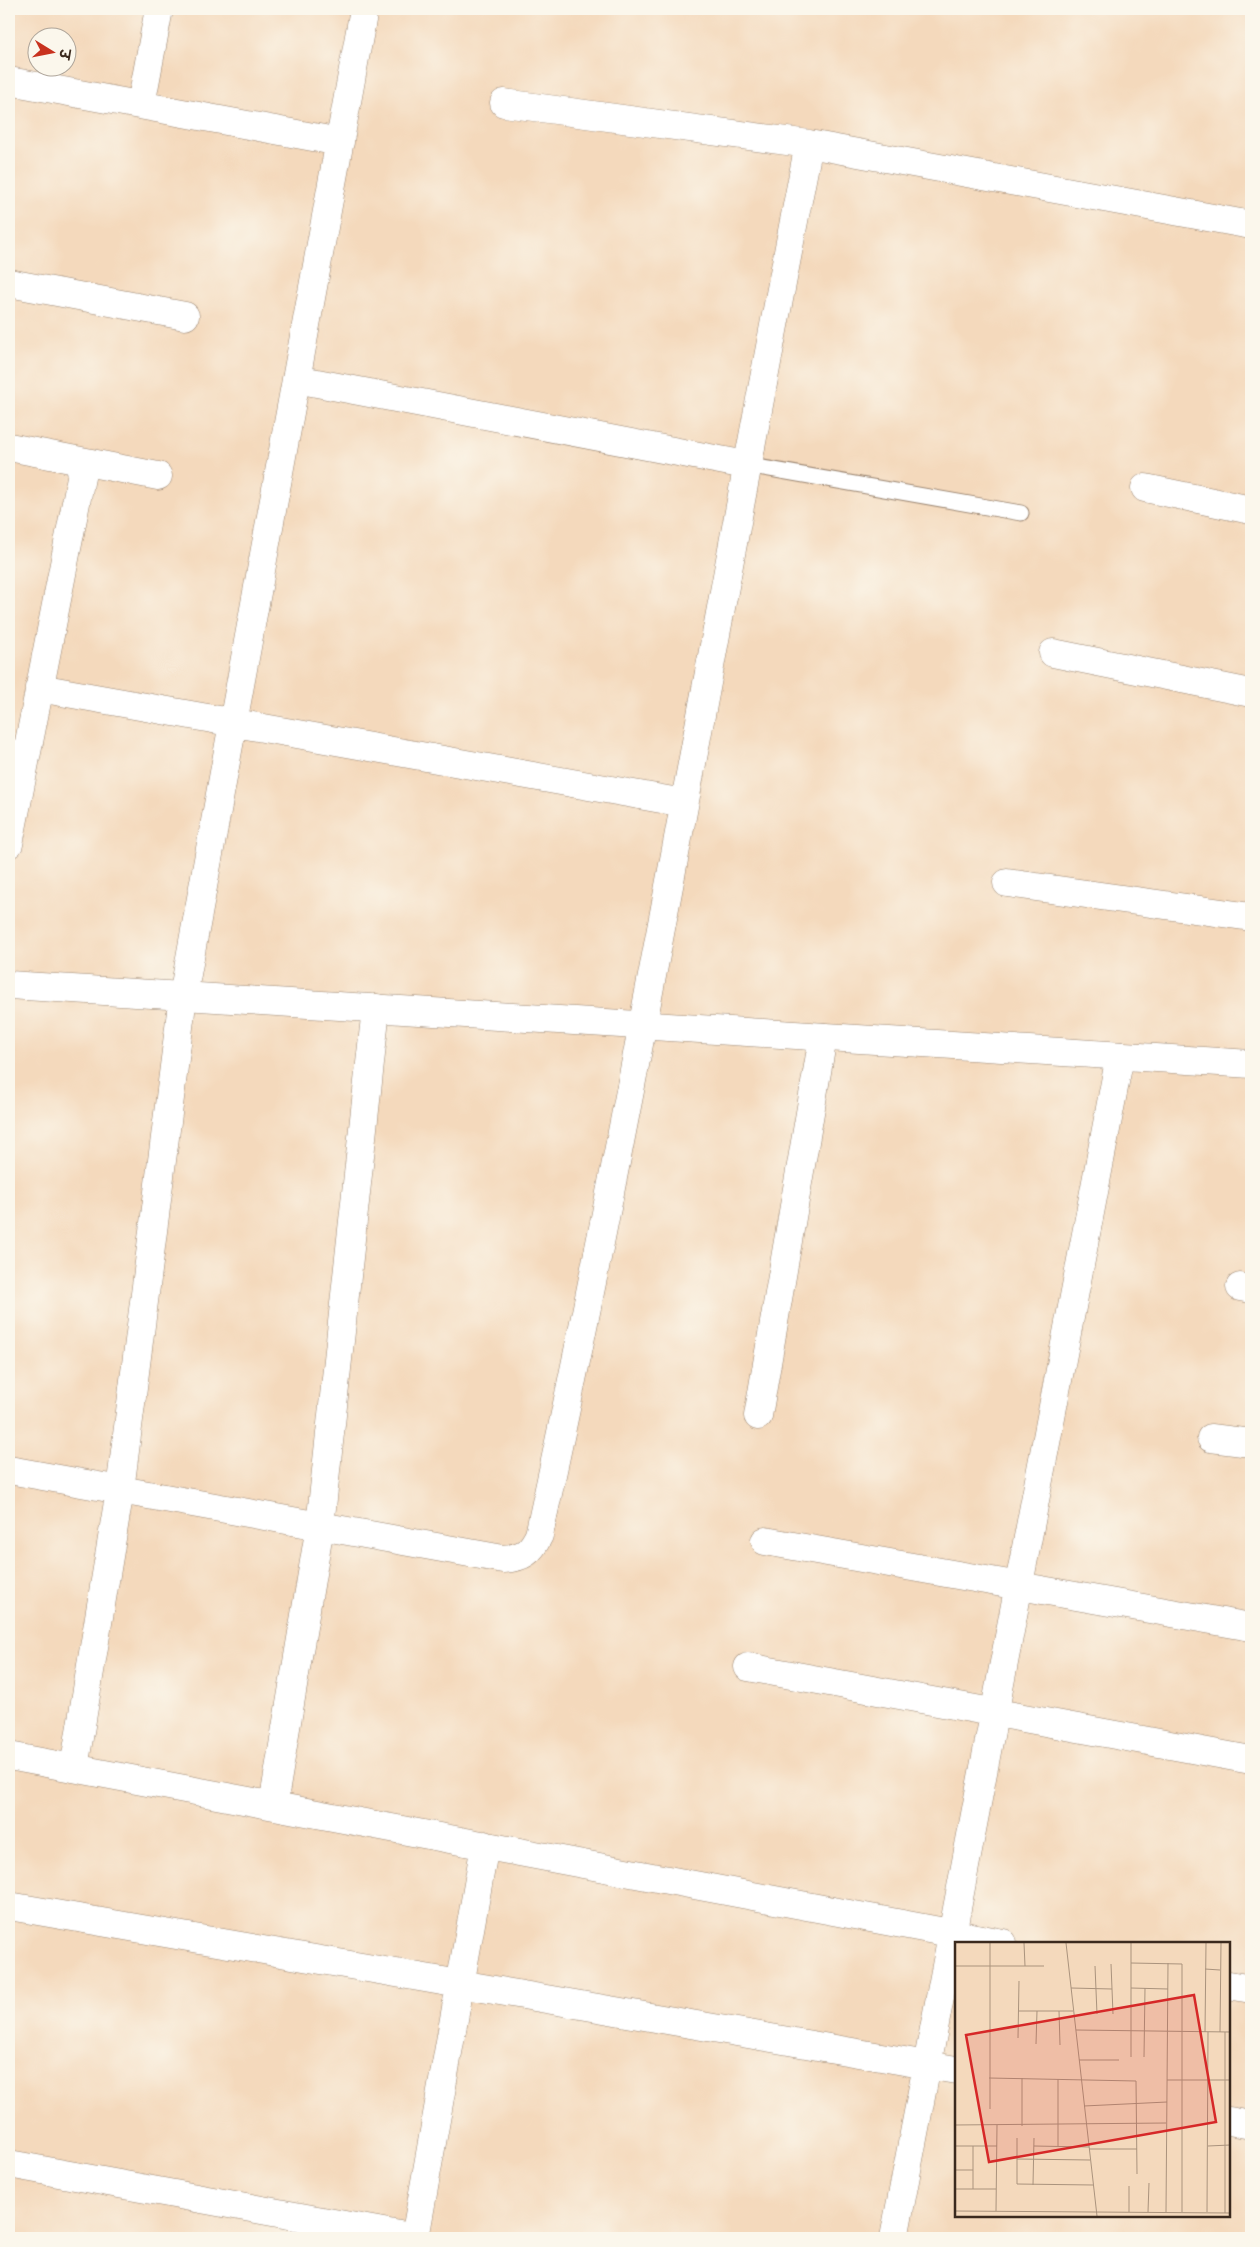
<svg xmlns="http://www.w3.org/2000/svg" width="1260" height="2247" viewBox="0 0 1260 2247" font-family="'Playpen Sans','Playpen Sans Deva',sans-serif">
<rect width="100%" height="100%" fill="#fbf7ec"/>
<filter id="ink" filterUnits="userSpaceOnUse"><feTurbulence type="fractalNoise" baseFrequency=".02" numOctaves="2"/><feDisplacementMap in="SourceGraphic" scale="10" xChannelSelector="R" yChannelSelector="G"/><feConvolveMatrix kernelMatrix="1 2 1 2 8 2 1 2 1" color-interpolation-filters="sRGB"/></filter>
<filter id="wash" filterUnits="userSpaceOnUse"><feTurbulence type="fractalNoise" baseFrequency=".0096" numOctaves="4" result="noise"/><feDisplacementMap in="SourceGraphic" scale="20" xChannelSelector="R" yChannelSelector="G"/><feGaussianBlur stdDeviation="1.12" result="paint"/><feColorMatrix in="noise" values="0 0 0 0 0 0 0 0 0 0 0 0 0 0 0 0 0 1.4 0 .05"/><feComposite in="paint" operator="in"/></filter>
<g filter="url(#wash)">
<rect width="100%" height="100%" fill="#f4d9bc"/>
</g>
<g filter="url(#ink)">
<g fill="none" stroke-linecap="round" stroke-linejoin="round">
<defs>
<path id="service" d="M746 465 1021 513"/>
<path id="minor" d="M9 81 340 142
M504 103 809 144 1251 225
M141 105 159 9
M9 283 185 316
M296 379 746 465
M9 447 158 476
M1145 488 1251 510
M1053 653 1251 693
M39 688 684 803
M9 844 84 462
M1007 883 1251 917
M1240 1287 1251 1289
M758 1416 823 1037
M1211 1438 1251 1443
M9 1470 503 1559C523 1558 531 1552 539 1535 640 1073 718 607 809 144
M765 1541 1251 1627
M748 1667 1251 1760
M9 1756 1003 1943
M74 1768 120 1490 183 996 364 9
M273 1805 320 1526 376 1008
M9 1906 956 2070
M1229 1985 1251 1989
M1229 2121 1251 2125
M9 2164 416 2238
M415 2238 485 1845
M894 2238 1120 1056"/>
<path id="tertiary" d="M9 985 1251 1064"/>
</defs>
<use href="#service" stroke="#98826d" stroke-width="17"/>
<use href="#minor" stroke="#98826d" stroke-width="29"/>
<use href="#tertiary" stroke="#98826d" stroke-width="29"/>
<use href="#service" stroke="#fff" stroke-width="15"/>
<use href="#minor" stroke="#fff" stroke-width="28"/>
<use href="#tertiary" stroke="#fff" stroke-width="28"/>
</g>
</g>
<g transform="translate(955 1942)">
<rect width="275" height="275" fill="#f4d9bc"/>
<path fill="none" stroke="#aa937d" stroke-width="1" d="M35 1V167M69 1 70 24M111 1 142 274M176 21 227 22V270M156 22 158 72M0 24H89M140 24 142 72M250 27 265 28M116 46 157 47M176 46 213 47M63 69H118M104 69 105 103M121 88 275 90M250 90 251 1M265 90 266 1M270 90V271M63 96 64 39M81 102 82 69M176 115V1M189 115 190 46M124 118H164M34 136 181 139 182 232M212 138H275M129 164 212 160M0 183 211 181M67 184V136M62 196V242L138 243M0 204H42M18 204V247M79 204 134 205M103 204V137M253 204 275 203M134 207H182M62 217 135 218M0 228H18M78 243 79 196M0 247H41M0 269 275 271M41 269 42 183M174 270V244M193 270 194 241M211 270 213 21M252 270 253 90"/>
<path fill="#d62828" fill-opacity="0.15" stroke="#d62828" stroke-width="2.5" d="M239 53 261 180 34 220 11 93Z"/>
<rect width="275" height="275" fill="none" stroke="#3b2a1e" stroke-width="2.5"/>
</g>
<rect width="1260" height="2247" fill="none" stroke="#fbf7ec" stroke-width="30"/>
<g transform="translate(52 52) rotate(100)"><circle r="24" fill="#fbf7ec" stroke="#aea59a"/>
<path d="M0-4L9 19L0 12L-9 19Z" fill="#c8321e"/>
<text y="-8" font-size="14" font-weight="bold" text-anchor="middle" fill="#3b2a1e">उ</text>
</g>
</svg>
